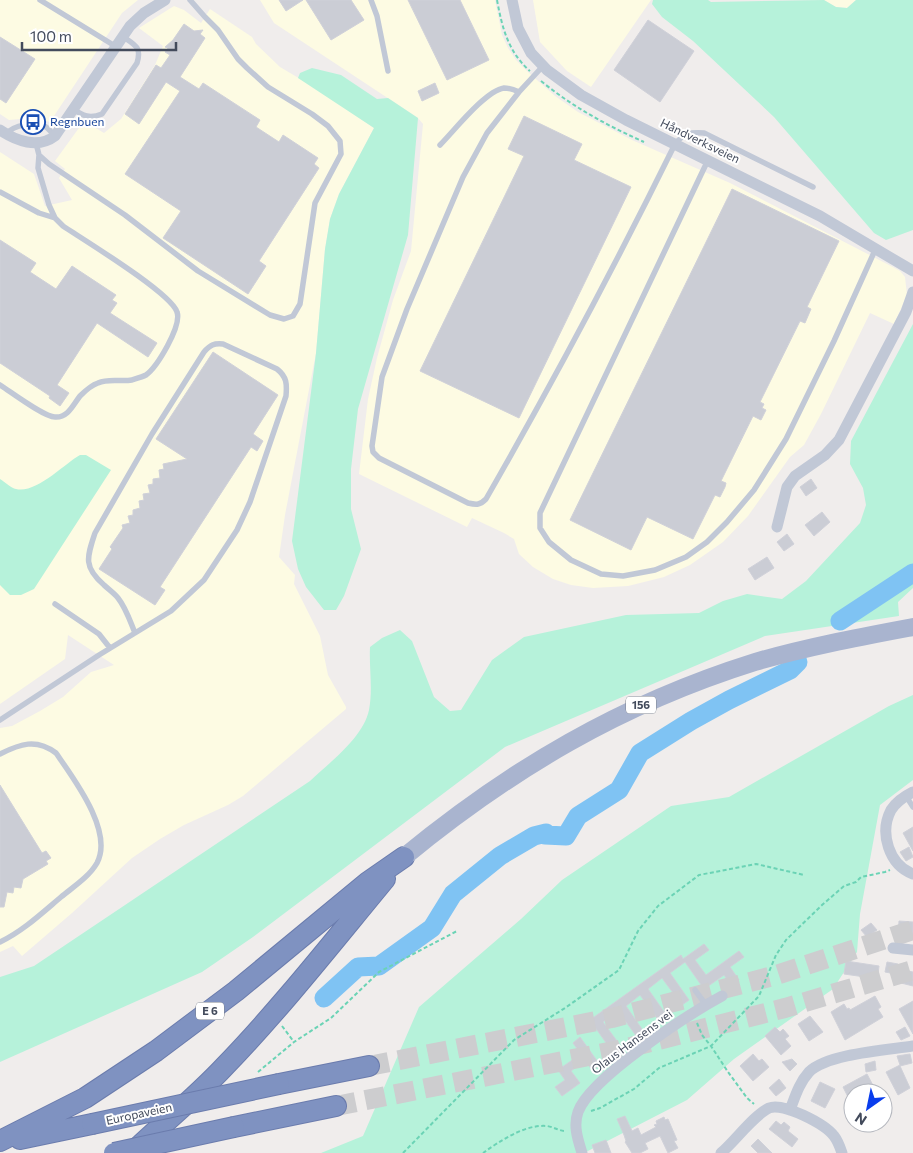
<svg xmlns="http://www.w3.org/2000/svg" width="913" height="1153" viewBox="0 0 913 1153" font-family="Commissioner,sans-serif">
<rect width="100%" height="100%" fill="#f0edec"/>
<path fill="#fdfbe3" d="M0 0H138L122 13 50 122 31 118 9 120 0 114Z
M260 0H495L502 35 508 48 516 60 528 72 555 96 578 112 632 140 730 183 889 265 900 271 905 277 907 295 894 324 870 313 821 414 804 445 790 457 748 516 723 542 690 565 664 577 628 586 593 588 571 585 553 579 533 567 519 554 514 539 504 533 472 518 467 527 359 474 368 399 377 358 393 300 411 251 423 124 418 118 274 23Z
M533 0H651L591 87 567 71 540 42Z
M824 0H856L847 8 836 7Z
M174 6 184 10 201 23 210 9 252 37 256 44 280 67 317 89 374 128 339 194 330 219 325 249 316 353 285 515 279 557 295 575 294 584 320 636 328 675 346 707V709L243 796 228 805 184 825 160 839 132 858 72 913 22 956 13 946 0 952V728L12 726 40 711 63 697 91 672 114 665 68 635 65 659 0 704V152L34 174 45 206 72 200 59 178 65 169 55 161 84 121 104 133 121 119 155 65 163 46 139 28Z"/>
<path fill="#b6f2da" d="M653 0H708L711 2 824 0 836 7 847 8 856 0H913V230L886 240 874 233 774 117 693 41 662 17 652 4Z
M312 68 341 75 377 99 388 98 418 118 408 235 358 409 351 469V509L361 549 344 596 336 610H324L306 587 298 569 292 541 316 353 325 249 330 219 339 194 374 128 298 78 300 73Z
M913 324V588L898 602 899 616 765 636 505 747 253 937 202 972 0 1062V977L34 966 310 781C330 762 363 738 369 710 373 689 369 668 370 647L382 638 400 630 412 641 434 697 450 711 461 710 492 660 524 637 626 615 699 613 723 601 747 594 782 599 806 581 860 523 866 505 863 488 850 464 851 441Z
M80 455H86L111 470 34 589 21 595H10L0 585V479C5 482 11 488 16 489 36 494 64 464 80 455Z
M913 695V780L880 805 860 914 857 952 833 989 734 1059 687 1100 584 1153H321L363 1136 419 1007 521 919 562 880 671 806 729 797 889 706Z"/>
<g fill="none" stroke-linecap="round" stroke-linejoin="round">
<path stroke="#7fc3f3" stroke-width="19" d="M840 621 913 573
M324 998 358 967 379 966 432 928 453 894 500 856 534 836 546 833 545 835 566 836 578 816 619 790 640 753 691 721 729 700 790 670 798 662"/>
</g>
<path fill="#cbcdd5" stroke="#d0d1d9" d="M279 0H303L286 11Z
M306 0H351L364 20 331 40Z
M408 0H460L489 60 447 80Z
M648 20 694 51 660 102 614 70Z
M184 24 194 31 203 30 200 34 205 38 180 77 199 89 203 83 260 120 256 127 279 142 283 135 318 158 314 164 319 168 259 261 266 266 248 294 163 238 181 211 125 174 180 91 166 82 139 124 125 114 156 65 161 68 170 55 165 52 168 48 165 47 173 40Z
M0 37 35 59 6 103 0 99Z
M435 83 439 93 422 101 418 91Z
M524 116 582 144 574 160 631 187 519 418 420 371 524 156 508 149Z
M732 189 839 241 807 307 811 309 805 323 800 321 760 402 764 404 762 408 766 410 761 420 753 416 721 481 726 483 725 487 720 497 715 495 693 539 647 517 631 550 570 520Z
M0 240 36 263 30 272 56 289 72 266 116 295 112 300 117 303 110 313 157 343 148 357 97 323 57 385 69 393 60 406 49 398 50 396 0 363Z
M213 352 278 395 253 434 263 441 257 451 251 447 160 587 165 590 155 605 99 569 112 549 110 547 123 528 122 525 130 523 128 516 133 515V510L140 508 139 501 144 500 143 494 150 493 148 485 153 484V479L160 478 159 470 164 469 163 464 187 459 156 439Z
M811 479 817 488 806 496 800 487Z
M822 512 830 522 814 536 805 525Z
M787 534 794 544 784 551 777 542Z
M767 557 774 568 755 580 748 569Z
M0 785 42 853 46 851 51 858 46 861 48 864 23 879 21 888 14 887 13 893 7 892 4 907H0Z
M913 827V851L903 833Z
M909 847 913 857 906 861 900 852Z
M899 921 913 922V938L898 937Z
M871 923 877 930 867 937 861 930Z
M704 944 709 950 695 960 706 975 739 951 744 957 730 967 739 980 731 985 724 975 704 989 685 962 670 973 689 1000 682 1005 662 978 648 989 667 1016 659 1021 640 995 626 1006 644 1032 637 1037 618 1011 603 1022 622 1048 614 1054 590 1020 681 955 683 959Z
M846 961 879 966 877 982 865 980V977L844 974Z
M887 962 898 964 896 974 885 972Z
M899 969 913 972V986L897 982Z
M875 996 881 1007 878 1009 883 1017 845 1040 831 1012 844 1004 847 1009 849 1008 850 1010Z
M913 1001V1034L899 1009Z
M810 1016 823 1032 809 1041 798 1024Z
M775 1027 780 1032 783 1029 789 1036 785 1039 791 1046 781 1055 765 1036Z
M905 1027 910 1036 901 1040 896 1032Z
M580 1037 600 1065 592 1070 585 1060 571 1071 580 1083 562 1096 555 1087 565 1080 558 1070 581 1054 573 1043Z
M753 1054 759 1061 762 1059 769 1067 753 1081 740 1066Z
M910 1054 912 1063 900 1066 910 1088 898 1095 886 1072 900 1065 897 1056Z
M792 1059 797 1064 790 1071 782 1062Z
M875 1061 876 1070 866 1072 865 1064Z
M867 1074 877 1093H853V1095L848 1097 843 1087Z
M779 1079 786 1088 776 1096 769 1088Z
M820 1082 835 1089 825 1108 811 1101Z
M625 1116 632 1131 638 1128 641 1135 656 1127 654 1125 657 1124 656 1121 664 1117 665 1120 668 1119 677 1140 674 1141 678 1148 668 1153 660 1136 645 1143 648 1149 640 1153H632L625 1142 626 1141 624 1135 617 1119Z
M776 1121 781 1125 784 1122 790 1127 788 1131 798 1139 792 1147 769 1129Z
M758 1139 772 1153H758L751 1146Z
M606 1140 611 1153H595L592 1145Z"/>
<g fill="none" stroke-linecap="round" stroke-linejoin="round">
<path stroke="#cdcdcf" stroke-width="20" stroke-dasharray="20 10" stroke-linecap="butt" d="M369 1066 612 1018 773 976 913 930
M336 1106 619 1050 785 1008 913 970"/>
<defs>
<path id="highway" d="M279 1084 369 1066
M234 1127 336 1106
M20 1139 92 1124
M0 1141 85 1098 156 1051 236 991 368 882 404 857
M132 1153C162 1124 195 1098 224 1067 281 1008 332 943 385 879"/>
</defs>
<use href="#highway" stroke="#6b7cad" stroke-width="22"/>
<path stroke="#6bd3b5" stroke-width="2" stroke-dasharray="4 2.5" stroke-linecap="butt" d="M497 0C502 27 508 52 530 71
M541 81C573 107 606 125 644 142
M697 1023 702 1035 711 1046 728 1072 747 1098 754 1104
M282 1026 294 1042
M258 1072 294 1042 331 1018 379 972 457 931
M591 1111 600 1108 634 1089 659 1068 711 1046 759 996 776 955 786 940 822 905 844 886 856 882 861 877 885 872 890 870
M403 1153 514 1040 565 1008 619 970 638 931 658 906 699 875 756 864 804 875
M483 1153C500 1141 525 1124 547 1126 554 1127 559 1131 566 1131"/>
<path stroke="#c1c8d6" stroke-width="5.5" d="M40 0 115 46
M371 0 377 16 388 71
M543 66 519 92 487 133 463 177 407 309 382 377 372 446 373 452 379 458 468 503C477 505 480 505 486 499 553 382 616 264 675 144 684 133 690 132 704 133L813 187
M73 109C83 116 90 119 102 114L137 63C142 47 135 45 122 36
M6 134C14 125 34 121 46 127 49 129 52 133 55 136
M36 143 39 155 49 164 125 215 198 271 270 315 284 319 293 316 300 304 315 203 341 154 340 141 328 126 312 114 268 87 247 68 238 59 218 30 205 17 190 0
M440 145C454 131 485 91 504 88 509 88 515 90 519 92
M708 160 540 513V528L549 542 571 560 601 574 623 576 655 570 686 557 707 542 727 522 754 490 786 439 834 341 876 248
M0 192 39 213 55 218
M0 385C11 392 44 417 55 417 68 418 73 405 80 396 84 392 92 385 98 383 109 378 120 382 132 380 135 379 142 377 146 375 157 367 182 326 177 312 171 293 84 240 63 226L55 218 49 205 38 168 39 155
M55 604 99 634 110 648
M0 720 99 655 171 611 204 580 237 530 250 502 286 396C287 384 287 377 277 369L223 344C214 343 210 345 204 352L152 434 95 533C87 557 83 567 104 585 108 589 114 593 118 598 126 608 130 621 135 633
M0 754C20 744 36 738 56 753 73 778 114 831 97 863 89 877 73 887 61 897 42 913 23 931 0 942
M906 796 913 807
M695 990 706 1005"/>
<path stroke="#c1c8d6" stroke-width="11" d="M512 0 518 28 531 53 547 70 581 95 626 120 820 216 913 271
M0 130C16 141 38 149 55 136L130 26 144 13 165 0
M777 527 787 487 795 476 825 455 839 440 906 312 913 292
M913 792C905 796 896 802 891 810 879 833 889 865 913 874
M893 948 913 950
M790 1110C795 1097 799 1083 809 1072 827 1054 887 1050 913 1046
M582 1153C578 1140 573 1126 578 1112 590 1078 689 1014 722 996
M721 1153C735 1141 754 1115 769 1108 783 1102 825 1124 834 1136 838 1141 840 1147 842 1153"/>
<path stroke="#a9b4cf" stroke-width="18" d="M404 857C511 769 621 704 755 662 806 647 860 637 913 627"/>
<use href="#highway" stroke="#7f92c1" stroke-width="20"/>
<defs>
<path id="highway-bridge" d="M92 1124 279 1084
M114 1153 234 1127"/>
</defs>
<use href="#highway-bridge" stroke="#6b7cad" stroke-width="22" stroke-linecap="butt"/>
<use href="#highway-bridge" stroke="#7f92c1" stroke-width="20"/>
</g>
<defs>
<symbol id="bus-ring" viewBox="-11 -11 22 22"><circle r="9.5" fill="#fff" stroke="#1a4fb4" stroke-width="1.5"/><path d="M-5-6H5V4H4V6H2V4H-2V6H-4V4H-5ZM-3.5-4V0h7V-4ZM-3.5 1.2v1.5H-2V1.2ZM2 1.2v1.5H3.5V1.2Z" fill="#1a4fb4"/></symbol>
</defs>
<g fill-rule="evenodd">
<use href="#bus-ring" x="19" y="108" width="28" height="28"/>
</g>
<g text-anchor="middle" stroke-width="4" stroke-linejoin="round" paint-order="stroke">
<g fill="#fff" stroke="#7b818d" stroke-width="1">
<rect x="626" y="696.5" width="30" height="17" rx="4"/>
<rect x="196" y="1002.5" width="28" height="17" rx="4"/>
</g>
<g font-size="11" font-weight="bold" fill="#434b5c">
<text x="641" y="709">156</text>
<text x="210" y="1015">E 6</text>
</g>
<g font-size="12" fill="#164399" stroke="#fff" text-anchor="start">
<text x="50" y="126">Regnbuen</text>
</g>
<g font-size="12" fill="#434b5c" stroke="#fff">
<text transform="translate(700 141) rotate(26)" y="4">Håndverksveien</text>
<text transform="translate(632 1042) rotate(-37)" y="4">Olaus Hansens vei</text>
<text transform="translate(139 1114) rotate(-12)" y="4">Europaveien</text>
</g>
</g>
<g transform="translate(868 1108) rotate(213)"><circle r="24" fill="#ffffff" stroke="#b4b7be"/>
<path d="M0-4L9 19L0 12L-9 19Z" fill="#093ded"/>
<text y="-8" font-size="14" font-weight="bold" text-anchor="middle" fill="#434b5c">N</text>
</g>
<path d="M22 42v8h154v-8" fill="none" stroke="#434b5c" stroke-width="2.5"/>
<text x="30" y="42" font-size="15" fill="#434b5c" stroke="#ffffff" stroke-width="4" paint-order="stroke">100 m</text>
</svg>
